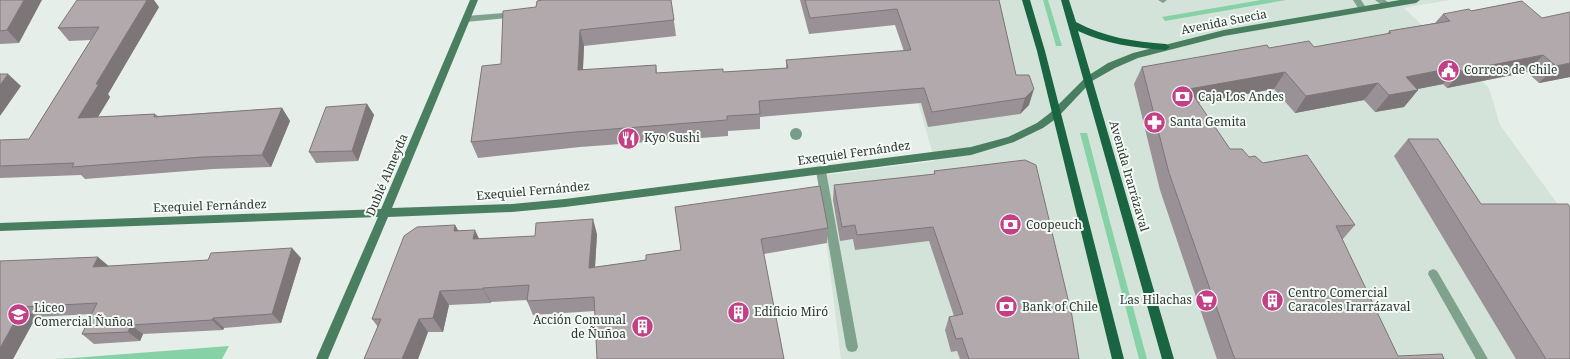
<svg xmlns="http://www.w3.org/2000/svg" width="1570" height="359" viewBox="0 0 1570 359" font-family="'Noto Serif',serif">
<rect width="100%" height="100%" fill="#e6eee9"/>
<path fill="#d4e3d9" d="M888 0H1450L1404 8 1489 88 1500 125 1570 221V359H841L818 176 935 161Z"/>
<path fill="#87d1a7" d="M1043 0H1048L1062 46H1056Z
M1261 0H1286L1165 21 1162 17Z
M1080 133H1087L1111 226 1147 359H1139Z
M229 346 222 359H54L73 358Z"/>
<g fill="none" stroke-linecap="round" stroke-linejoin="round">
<path fill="#7fa28d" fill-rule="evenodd" d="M1158 0H1167L1163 3Z
M1353 0H1361L1367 9 1366 11H1360Z
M1375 0H1385L1392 5 1391 7H1385Z
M515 12 518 13 519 15 518 17 466 22 462 19 466 16Z
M821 167 825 168 826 171 858 347 856 351 852 352 848 351 846 347 816 171 817 168Z
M1433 269 1437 271 1488 359H1476L1428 274 1429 271Z"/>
<path fill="#497e60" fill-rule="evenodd" d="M470 0H478L392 208 512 204 565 199 971 147 1008 137 1037 123 1050 113 1086 77 1108 63 1133 53 1224 30 1400 0H1420L1416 3 1224 36 1138 58 1115 68 1092 81 1057 118 1043 128 1014 142 971 155 565 207 512 212 388 217 328 359H316L378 217 0 231V223L381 209Z"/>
<path fill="#196441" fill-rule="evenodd" d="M1022 0H1030L1045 51 1124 359H1112L1037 51Z
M1061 0H1069L1076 22C1104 37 1134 42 1166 44L1170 47 1166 50C1136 48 1106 44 1078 31L1174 359H1162Z"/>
</g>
<circle fill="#769d8a" cx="796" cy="134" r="6"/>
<path fill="#999195" d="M0 0 19 43 0 44Z
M539 0H671L676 36 584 46 583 70 656 65 657 73 723 72 786 68V60L904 51 895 25 809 34 800 0H999L1016 75 1029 105 1020 114 928 127 921 103 760 117V129L728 131V136L580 147 478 158 471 142 501 64 536 7Z
M1522 1 1570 77 1539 83 1527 72 1447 88 1443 84 1418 89V90L1404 107 1375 112 1364 100 1295 113 1274 89 1198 103 1230 149 1263 163 1355 225 1342 240 1398 356 1444 359H1217L1160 190 1134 84 1142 67 1269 48 1314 47 1387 34 1389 31 1435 23 1443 14 1471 11Z
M159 7 108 94 110 97 98 117 155 114 158 116 282 108 290 121 271 167 213 169 85 179 81 175 0 178V140L29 139 91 40 69 41 58 28Z
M367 104 374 115 358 161 316 163 309 152Z
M1408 139 1570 359H1516L1394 156Z
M934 171 1079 359H960L957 351 951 352 945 330 949 317 954 316 929 241 855 250 853 239 840 241 833 200 834 185 934 175Z
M455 225 458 230 479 239 597 234 595 267 646 260V255L828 228 827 243 764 254 595 311 533 315 527 301V300L491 302V303L449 305 443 332H428L418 359H364L378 327 372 319Z
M301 258 281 323 224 328 223 330 143 334 140 341 94 344 82 334 92 314 36 317 13 359 0 261 108 266Z"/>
<path fill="#7d7679" d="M24 0H42L19 43 7 30Z
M147 0H154L159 7 108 94 110 97 90 130 78 118 96 84Z
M580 30 584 46 582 86 578 70Z
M1543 55 1527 72 1447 88 1461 71Z
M1570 63V77L1539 83 1556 66Z
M1457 67 1443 84 1392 94 1406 77Z
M1285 72 1274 89 1180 106 1189 89Z
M8 74 21 86 0 116V85Z
M1378 83 1364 100 1295 113 1306 96Z
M1034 89 1029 105 1020 114 1025 98Z
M1418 90 1404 107 1375 112 1389 95Z
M367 104 374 115 358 161 352 151Z
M282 108 290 121 271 167 262 155Z
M593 219 597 234 594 283 589 268Z
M455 225 463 240 454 231Z
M475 230 482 245 473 239Z
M292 248 301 258 281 323 272 314Z
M98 257 110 267H93Z
M483 288 491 302V303L483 289Z
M440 291 449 305 443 332 433 318Z
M23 307 36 317 13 359H0V348Z
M213 318 224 328 223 330 212 320Z
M419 319 428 332 418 359H402Z
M131 325 143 334 140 341 128 332Z"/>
<path fill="#b2a9ad" stroke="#7d7679" d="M0 0H24L7 30 0 31Z
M77 0H147L96 84H99L78 118 155 114 154 117 282 108 262 155 203 157 72 167 74 163 0 166V140L29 139 99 27 58 28Z
M542 0H671L674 20 580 30 578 70 656 65V73L723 69V72L788 68 786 60 911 50 897 9 810 18 805 0H999L1016 75H1029L1034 89 1025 98 932 112 924 88 759 101 760 114 727 116V120L575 132 471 142 482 66 501 64 503 11 536 7 537 1Z
M1522 1 1542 18 1570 12V63L1556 66 1543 55 1461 71 1457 67 1406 77 1418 90 1389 95 1378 83 1306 96 1285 72 1189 89 1230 149H1242L1249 157 1255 156 1263 163 1307 155 1355 225 1336 226 1398 356 1442 354 1444 359H1236L1234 357 1169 173 1142 67 1267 45 1269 48 1309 41 1314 47 1391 33 1389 31 1450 21 1443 14 1469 9 1471 11Z
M0 74H8L0 85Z
M367 104 352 151 309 152 326 107Z
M1408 139H1438L1481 204H1568L1570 208V359H1546Z
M1025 160 1036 165 1072 316 1079 359H969L962 338 956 339 949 317 963 314 933 227 857 235 855 225 842 227 834 185 935 174 934 171Z
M820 186 828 228 761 239 784 359H597L594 297 527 301 529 285 483 288V289L440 291 433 318 419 319 402 359H364L381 319H372L404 236 417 227 455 225 454 231 475 230 473 239 535 236 536 223 593 219 589 268 646 260V255L681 250 675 207Z
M292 248 272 314 213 318 212 320 131 325 128 332 82 334 97 303 23 307 0 348V261L98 257 93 267 208 260 211 253Z"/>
<defs>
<symbol id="civic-disc" viewBox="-11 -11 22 22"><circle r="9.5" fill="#c44086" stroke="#f3fbf6"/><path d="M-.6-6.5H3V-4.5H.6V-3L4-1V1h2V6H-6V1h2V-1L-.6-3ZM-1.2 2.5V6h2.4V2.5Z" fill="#fff"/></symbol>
<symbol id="bank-disc" viewBox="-11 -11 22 22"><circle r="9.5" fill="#c44086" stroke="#f3fbf6"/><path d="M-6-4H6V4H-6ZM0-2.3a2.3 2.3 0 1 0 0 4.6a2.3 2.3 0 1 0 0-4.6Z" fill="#fff"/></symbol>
<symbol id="pharmacy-disc" viewBox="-11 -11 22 22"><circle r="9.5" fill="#c44086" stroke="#f3fbf6"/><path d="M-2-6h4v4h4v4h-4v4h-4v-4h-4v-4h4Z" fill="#fff"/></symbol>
<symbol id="restaurant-disc" viewBox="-11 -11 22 22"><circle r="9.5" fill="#c44086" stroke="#f3fbf6"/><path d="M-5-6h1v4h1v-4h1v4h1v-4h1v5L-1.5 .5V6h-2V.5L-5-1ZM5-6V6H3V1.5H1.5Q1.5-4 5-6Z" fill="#fff"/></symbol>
<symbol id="supermarket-disc" viewBox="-11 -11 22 22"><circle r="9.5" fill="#c44086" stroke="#f3fbf6"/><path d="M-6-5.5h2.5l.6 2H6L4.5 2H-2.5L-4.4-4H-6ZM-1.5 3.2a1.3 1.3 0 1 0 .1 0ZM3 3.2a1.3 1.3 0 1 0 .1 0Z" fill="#fff"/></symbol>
<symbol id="building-disc" viewBox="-11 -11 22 22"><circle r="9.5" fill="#c44086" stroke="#f3fbf6"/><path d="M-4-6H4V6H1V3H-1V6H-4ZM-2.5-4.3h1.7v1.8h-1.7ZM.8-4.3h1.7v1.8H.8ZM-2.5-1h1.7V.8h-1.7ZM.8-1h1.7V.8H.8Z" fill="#fff"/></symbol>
<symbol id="school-disc" viewBox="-11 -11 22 22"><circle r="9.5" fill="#c44086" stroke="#f3fbf6"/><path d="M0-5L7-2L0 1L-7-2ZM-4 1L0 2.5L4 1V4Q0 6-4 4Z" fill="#fff"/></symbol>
</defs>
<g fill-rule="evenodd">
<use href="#civic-disc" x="1436" y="58" width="25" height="25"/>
<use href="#bank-disc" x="1170" y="84" width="25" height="25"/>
<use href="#pharmacy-disc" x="1142" y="110" width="25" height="25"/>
<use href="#restaurant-disc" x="616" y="126" width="25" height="25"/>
<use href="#bank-disc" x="998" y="212" width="25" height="25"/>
<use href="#supermarket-disc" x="1194" y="288" width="25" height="25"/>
<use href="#building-disc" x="1260" y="288" width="25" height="25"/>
<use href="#bank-disc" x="994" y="294" width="25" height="25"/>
<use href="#building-disc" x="726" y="300" width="25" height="25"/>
<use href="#school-disc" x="6" y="302" width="25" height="25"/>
<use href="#building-disc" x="630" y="314" width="25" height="25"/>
</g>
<g text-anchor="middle" stroke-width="4" stroke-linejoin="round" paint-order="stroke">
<g font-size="12" fill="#313533" stroke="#f3fbf6">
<text transform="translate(1224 22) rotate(-11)" y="4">Avenida Suecia</text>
<text transform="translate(854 153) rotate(-8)" y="4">Exequiel Fernández</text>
<text transform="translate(387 175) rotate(-67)" y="4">Dublé Almeyda</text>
<text transform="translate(1129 176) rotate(74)" y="4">Avenida Irarrázaval</text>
<text transform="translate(533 191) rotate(-5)" y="4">Exequiel Fernández</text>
<text transform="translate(210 206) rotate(-2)" y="4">Exequiel Fernández</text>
</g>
<g font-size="12" fill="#313533" stroke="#f3fbf6" text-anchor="start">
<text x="1464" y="74">Correos de Chile</text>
<text x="1198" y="101">Caja Los Andes</text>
<text x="1170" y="126">Santa Gemita</text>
<text x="644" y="142">Kyo Sushi</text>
<text x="1026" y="229">Coopeuch</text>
<text x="1288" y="297">Centro Comercial<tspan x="1288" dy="14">Caracoles Irarrázaval</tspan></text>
<text x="1192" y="304" text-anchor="end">Las Hilachas</text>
<text x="1022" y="311">Bank of Chile</text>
<text x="34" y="312">Liceo<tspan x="34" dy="14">Comercial Ñuñoa</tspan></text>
<text x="754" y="316">Edificio Miró</text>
<text x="626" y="324" text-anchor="end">Acción Comunal<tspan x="626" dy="14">de Ñuñoa</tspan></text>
</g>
</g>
</svg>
